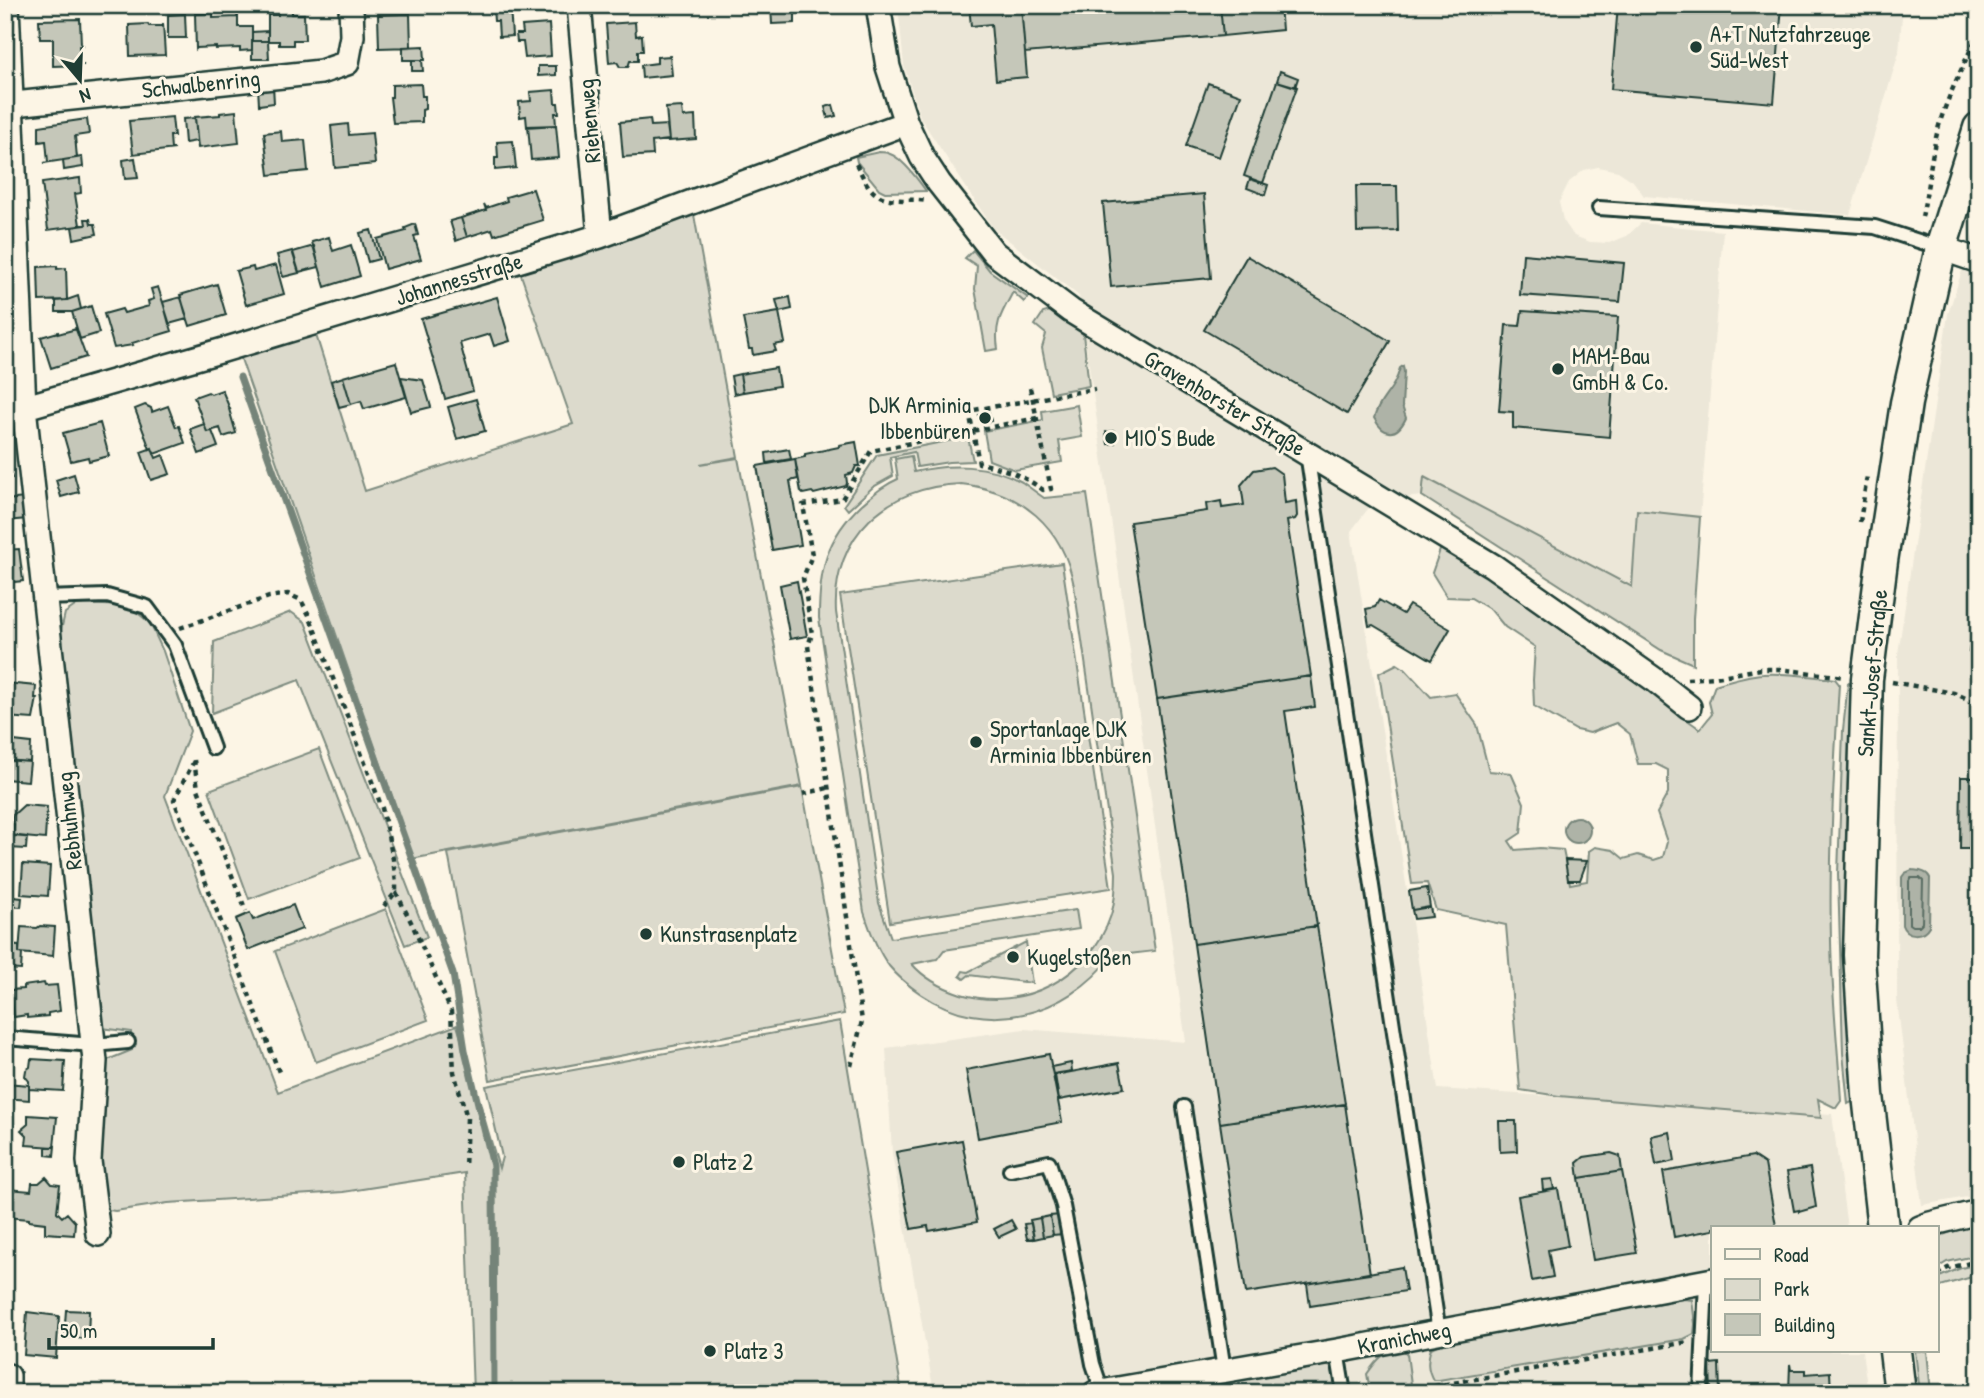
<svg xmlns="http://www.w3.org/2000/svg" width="1984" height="1398" viewBox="0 0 1984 1398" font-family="'Patrick Hand',sans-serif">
<rect width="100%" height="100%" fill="#fcf5e5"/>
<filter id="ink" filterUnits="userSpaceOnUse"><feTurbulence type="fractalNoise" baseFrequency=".0143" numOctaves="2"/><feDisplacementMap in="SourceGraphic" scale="14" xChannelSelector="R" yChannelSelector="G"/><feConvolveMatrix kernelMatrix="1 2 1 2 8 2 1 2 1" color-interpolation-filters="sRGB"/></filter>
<g filter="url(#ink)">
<path fill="#ece7d8" d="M898 5H1308L1309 10 1339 5H1903L1899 52 1850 215 1644 196 1633 181 1618 171 1598 167 1584 170 1569 182 1559 202 1563 220 1574 236 1590 242 1609 243 1627 236 1641 223 1723 231 1700 517 1637 510 1633 587 1424 477 1422 496 1374 501 1351 531 1438 1089 1832 1114 1847 1228H1713V1351H1862L1868 1393H934L892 1153 886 1048 1024 1029 1186 1042 1079 296 993 228 921 119 904 66Z
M1979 218V1195L1922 1205 1897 1000 1898 654 1948 314Z"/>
<path fill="#dcdacc" stroke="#7e8c80" stroke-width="2" fill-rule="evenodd" d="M879 152C883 152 887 152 890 154 902 158 919 181 926 191L885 192 879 189 857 162 856 157Z
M694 215 738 457 700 464 738 458 802 786 411 859 403 828 240 356 316 335 365 491 573 424 520 272Z
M973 250 990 271 1028 298 1024 302 1013 292C1001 314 994 324 998 349L986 351 975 289 977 266 965 258Z
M1050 311 1083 334 1089 386 1051 393 1042 348 1046 334 1035 325 1043 313Z
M1077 405 1082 437 1059 441 1062 462 1015 470 989 460 984 431 1043 420 1042 411Z
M968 437 973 461 949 462 917 467 914 452 890 457 893 476 873 487 848 510 844 505 877 455Z
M911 456 914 472C949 463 989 464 1022 482 1029 487 1037 493 1044 498L1087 494 1155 951 1112 956C1066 1016 986 1038 921 994 909 986 898 977 889 966 877 950 870 931 864 912L819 618C819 570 826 538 862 504 874 494 884 485 898 479L895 459ZM961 484C1021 491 1063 526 1074 586L1116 873C1116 888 1115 902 1111 915 1091 976 1023 1013 961 994 943 988 924 978 912 964L937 959 944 950 1079 929 1076 910 891 938 879 903 836 612C832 536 887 486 961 484Z
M1424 477 1632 587 1637 510 1700 517 1693 619V664L1661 650 1422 496Z
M1441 547 1488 568 1635 672 1679 714 1700 729 1712 714 1709 702 1715 685C1731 680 1746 675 1763 674 1787 672 1812 677 1835 679L1839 684C1834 770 1829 855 1831 941 1832 995 1838 1048 1841 1101L1836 1108 1818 1099 1821 1118 1559 1096 1520 1090 1506 925 1436 910 1427 883 1412 884 1379 673 1397 664 1405 669 1431 697 1455 693 1477 725 1489 771 1511 773 1524 803 1521 833 1509 841 1515 850 1540 848 1563 850 1570 884 1587 881 1589 851 1595 847 1613 850 1624 859 1638 855 1654 860 1663 857 1667 842 1657 813 1668 793V770L1656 764H1638L1630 734 1616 723 1590 733 1576 730 1534 706 1533 680 1535 647 1505 627 1491 610 1471 598 1447 597 1432 573Z
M1062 563 1111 888 890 922 840 595Z
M78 604 129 606 150 623 163 651 190 731 165 796 278 1092 457 1025 499 1168 502 1157 486 1086 840 1021 902 1393H473L465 1173 343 1192 168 1203 115 1211 102 1209 100 1156 105 1061 132 1050 131 1032 102 1028 56 653 65 613Z
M291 612 305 622 427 937 405 945 299 680 212 713 214 642Z
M1848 683 1852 684C1845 823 1840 962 1854 1101L1848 1104 1843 1053 1838 874 1843 730Z
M319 749 360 858 249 899 209 790Z
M802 787 844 1014 490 1080 448 853Z
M386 909 428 1020 316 1062 275 951Z
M1026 942 1032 983 969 975 964 979 960 976 963 971 968 972Z
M1979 1222V1255L1947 1262 1937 1268V1237Z
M1979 1264V1275L1937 1287V1278L1961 1268Z
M1684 1299 1692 1300 1695 1324 1694 1334 1684 1339 1439 1380H1433C1427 1369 1427 1361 1431 1348L1437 1345 1492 1331Z
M1402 1349 1407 1354 1411 1384 1374 1390 1369 1385 1367 1374C1378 1358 1383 1352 1402 1349Z
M1915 1351H1927L1931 1393H1920Z
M1319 1362 1331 1367 1337 1388 1336 1393H1140Z"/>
<path fill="#aeb3a7" stroke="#758479" stroke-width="2" d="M1403 366 1404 372 1402 406 1406 418C1397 437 1384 437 1374 418 1380 397 1394 392 1400 368Z
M1564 830a13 13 0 1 1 26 0a13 13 0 1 1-26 0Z
M1912 870C1919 871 1927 871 1930 878L1929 926C1923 937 1906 937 1902 925V877L1905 873Z"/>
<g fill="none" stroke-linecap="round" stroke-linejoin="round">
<path stroke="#586c62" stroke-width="2" d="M1911 878H1920L1923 881 1922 923 1919 926H1912L1909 924V881Z"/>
<path stroke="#758479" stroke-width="7" d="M240 377 453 974 465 1050 493 1166 494 1393"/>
</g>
<path fill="#c5c7b9" stroke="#1f3d34" stroke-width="2" d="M76 5H99V8L76 9Z
M771 5H795V23L772 24Z
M969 5H1021L1027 77 996 80 991 24 971 26Z
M1021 5H1220L1223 36 1025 53Z
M1220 5H1280L1282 30 1223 36Z
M1618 5H1782L1774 103 1611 89Z
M510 6 512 36 499 37 498 21H494L493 8Z
M292 9V14H304L305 40H293V45H279V41H268V15H278V10Z
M213 13V18L237 17 238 13V27H252V50L240 51V48L216 49V47L197 48 196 49 195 14Z
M185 14 186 38H168V15Z
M410 14 411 47 379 48 378 15Z
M80 19 81 45H84L79 46 80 64 84 65 53 66V39H40L39 20Z
M635 22 636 36 642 35 643 51H638V61H630L628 67H620L617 62 609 63 606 24Z
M163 23 165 55 130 56 129 25 148 24 149 26H163Z
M549 24 551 56 525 58 523 42H517L516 34H523L522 26Z
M268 31V41H252V32Z
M252 41H268L269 59H252Z
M424 46 425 60H403V47Z
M670 56 672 75 642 78 641 65 657 63V57Z
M412 60H422L423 71H412Z
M538 66H556V75L538 76Z
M1280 71 1298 78 1295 87 1277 81Z
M1277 81 1297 87 1263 183 1244 176Z
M1208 83 1241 95 1219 157 1186 146Z
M421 84 422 96H425V109L422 110V122L393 123 390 97H392V85Z
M273 85 274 103 259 105 258 87Z
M554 90 555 103H558L559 113H555L556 125 527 127 526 116 520 117 519 102 531 101 530 92Z
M833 105 836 116 828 118 825 107Z
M682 107 683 117 695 116 696 139 669 141 666 108Z
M236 111 239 143 198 148 195 117 220 115V113Z
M172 117 174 136H170L171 149H175L133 154 129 121Z
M195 118 197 141 185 143 183 119Z
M87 119 89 134 75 136 77 158 44 163 48 162 46 141 39 142V126Z
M650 119 651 126 667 125 669 140 652 142 653 155 623 157 620 122Z
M348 124 349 135 372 133 375 164 335 168 331 126Z
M556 125 559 158 531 160 528 126Z
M281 131 282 142 305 140 308 171 269 175 264 133Z
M513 141 516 168 495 170V158H498L497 142Z
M82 157 83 167 64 170 63 160Z
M135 158 138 178 125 179 123 160Z
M80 178 81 193 75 194 80 225H86L48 230 42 183Z
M1250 179 1268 185 1265 195 1247 188Z
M1356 186H1397L1398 231 1357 232Z
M533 189 543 220 494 235 492 229 467 237 461 218 486 210 484 204 486 208 507 201 506 197Z
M1204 194 1211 278 1111 287 1103 203Z
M461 218 467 237 456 241 450 221Z
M85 219H90L91 224H95L97 234 74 239 72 227 86 225Z
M415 224 418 235 414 236 421 259 385 269 377 239 406 231 405 228Z
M371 230 379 259 368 262 360 233Z
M329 237 333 251 351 245 360 276 325 287 312 242Z
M314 246 319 267 299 272 293 252Z
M292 251 299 273 283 277 277 255Z
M1523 254 1624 263 1620 302 1520 295Z
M1247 256 1390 341 1347 414 1204 330Z
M276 265 284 294 246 305 236 271 253 267 254 271Z
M57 266V269L66 268 67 300 39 301 38 267Z
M217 284 226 315 190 326 180 295Z
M158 287 172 331 132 343 133 345 114 348 104 314 122 309 124 313 149 306 148 301 154 299 151 289Z
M78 296 81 309 72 312H56V301L67 300Z
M181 297 187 319 169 324 163 302Z
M497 297 510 341 494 346 490 334 460 343 473 391 445 399 421 319Z
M790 297 792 309 779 312 776 300Z
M91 306 99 333 80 339 72 312Z
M1522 311 1618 317 1609 437 1513 428V412L1499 411 1506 325 1520 326Z
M779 312 785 343 774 345 776 351 753 355 752 349H749L743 318Z
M75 327 86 357 51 368 41 337 58 332V334L76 329Z
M396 362 406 397 364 409 361 401 351 404 343 377Z
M776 368 779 386 743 392 740 374Z
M740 374 743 392 734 394 731 376Z
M343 377 351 404 339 407 331 381Z
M401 377 423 380 431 407 411 412Z
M222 390 230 409H229L236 433 223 437 220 428 207 432 194 397 208 392 211 394Z
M476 399 485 431 457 439 448 407Z
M145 405 151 408 152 412 168 406 176 427 179 426 185 443 154 454 152 448 150 449 135 409Z
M989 413 991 421 981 423 979 415Z
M100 423 109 456 89 461 88 457 71 461 63 433Z
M204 424 207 432 212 431 218 447 199 454 190 429Z
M1114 431 1115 443 1108 444 1106 432Z
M856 442 860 466H856L853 473 846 475 847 483 846 486 814 494 812 492 803 494 801 492 795 459 805 457V454L839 447V445Z
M152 448 156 458 163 455 170 474 151 480 141 452Z
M789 449 791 459 767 463 766 453Z
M5 456 12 478 5 480Z
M795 459 798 479 790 481 801 545 772 550 757 466Z
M1272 467 1282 474 1285 503 1296 501 1297 516 1295 519 1287 521 1311 676 1157 699 1130 522 1207 511 1206 504 1221 501 1222 508 1244 505 1241 485 1254 470Z
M74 474 79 492 61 497 56 480Z
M25 498 27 519 6 521 5 500Z
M19 549 23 581 5 583V550Z
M797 581 807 636 790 639 780 585Z
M1979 590V653L1969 652Z
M1379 600 1403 614 1409 605 1450 629 1432 660 1373 625 1369 626 1366 609 1375 607Z
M1311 676 1315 707 1285 711 1317 926 1194 944 1157 699Z
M5 683 36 686 35 698H37L33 719 5 717Z
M5 740 31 743 30 762 5 760Z
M5 760 30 762 28 781 5 779Z
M1961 777H1979V849H1960Z
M24 805 47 807 45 839 13 836 14 824 12 821V816Z
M5 835H10L9 848H5Z
M10 835 27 837 26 849 9 848Z
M1565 860 1587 861 1580 880H1568Z
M23 864 50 866 48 896 21 894Z
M1427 888 1430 907 1412 910 1409 891Z
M5 896 22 898 21 907 5 906Z
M293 905 302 929 248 950 236 919 250 913 253 920Z
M1430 907 1432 917 1414 919 1412 910Z
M1971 912H1979V1023Z
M40 926 55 927 53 956 19 953 21 927 37 928Z
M1317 926 1345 1104 1220 1123 1194 944Z
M5 945 19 946V953L22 954 21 970 5 969Z
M44 983 45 986 57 985 60 1011 48 1013V1016L27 1018V1015L14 1017 11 990 23 989V986Z
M1049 1054 1062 1122 978 1138 966 1070Z
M31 1059 65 1061 63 1091 29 1089V1081L25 1076 26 1070 30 1067Z
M1071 1063 1072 1071 1053 1074 1051 1067Z
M1119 1063 1124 1088 1059 1100 1055 1075Z
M5 1083 29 1085V1100L5 1098Z
M1345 1104 1370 1274 1246 1293 1220 1123Z
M28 1115 57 1117 54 1147 26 1145 27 1136 21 1130 28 1124Z
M1499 1121H1516L1517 1151 1500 1152Z
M1670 1132 1675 1161 1656 1165 1651 1136Z
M962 1140 977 1222 929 1231 928 1226 911 1229 896 1152Z
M55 1146 54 1156 46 1155V1147Z
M1611 1153 1620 1156 1622 1171 1579 1178 1577 1163 1584 1157Z
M1753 1156 1765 1164 1776 1226 1773 1228H1713V1230L1674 1237 1663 1172Z
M1810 1168 1816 1207 1799 1212V1210L1794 1211 1787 1172Z
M1622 1171 1637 1253 1593 1260 1579 1178Z
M46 1177 52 1184 60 1185 57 1212 62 1217 67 1213 75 1222 74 1235 45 1233V1223L29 1221V1219L6 1217 8 1189 31 1191 32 1183H39Z
M1552 1179 1554 1189 1543 1191 1542 1180Z
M1558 1189 1568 1246 1548 1250 1553 1277 1532 1281 1518 1196Z
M1060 1215 1063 1234 1053 1235 1050 1216Z
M1050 1216 1053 1235 1043 1237 1040 1218Z
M1040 1218 1043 1237 1034 1239 1030 1220Z
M1011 1220 1016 1229 999 1237 994 1229Z
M1031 1223 1034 1238 1027 1239 1024 1224Z
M1402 1267 1406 1291 1310 1306 1307 1284Z
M66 1310 89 1311 88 1339 64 1337Z
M27 1312 59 1316 56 1358 24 1355Z
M1719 1363 1720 1393H1711L1710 1364Z
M1790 1364 1791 1370H1806V1374L1830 1372 1831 1393H1789Z
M1489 1387 1490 1393H1455Z
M35 1389 70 1390V1393H35Z"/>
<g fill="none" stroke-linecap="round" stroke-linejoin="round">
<defs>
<path id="service" d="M1599 208 1875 227 1940 248
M1307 453 1439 1332
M44 598 107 596 147 607 175 645 213 748
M5 1038 93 1045 128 1042
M1184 1107 1224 1370
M1010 1170 1049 1162 1063 1206 1093 1364 1102 1391
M1337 1351 1344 1393
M1701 1393 1706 1282"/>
<path id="minor" d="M7 5 24 407 95 1061 89 1161 98 1234
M579 5 600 236
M878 5 888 67 906 123 922 157 939 183 994 253 1071 311 1493 566 1655 680 1689 707
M5 105 321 72 347 63 352 36 351 5
M1941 248 1979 261
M5 413 220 351 600 236 906 123
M1920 1228 1930 1224 1979 1212
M8 1393V1376
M1095 1393 1337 1351 1713 1280"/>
<path id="tertiary" d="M1883 1228 1868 1095 1859 955 1867 679 1882 561 1906 403 1941 248 1979 128
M1895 1351 1900 1393"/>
</defs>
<use href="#service" stroke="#1f3d34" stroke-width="18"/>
<use href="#minor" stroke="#1f3d34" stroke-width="28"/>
<use href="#tertiary" stroke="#1f3d34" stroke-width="35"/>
<path stroke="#1f3d34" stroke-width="4.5" stroke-dasharray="5 5" stroke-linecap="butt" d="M856 164C861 172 864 181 870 188 884 206 908 197 927 201
M1922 217C1929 184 1931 149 1942 116 1952 87 1966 60 1979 32
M1030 388 1033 400 1051 489 1043 490C1023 475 1003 468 979 463L969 411 974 410 1095 389
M1860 522 1867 476
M180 628 269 597 288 594 301 600 309 615 382 808 393 859 396 883V892L384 906
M1687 679 1716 677 1761 669H1779L1845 677
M1892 682 1954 693 1979 704
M194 760 198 789 246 911
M194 761 174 800 279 1072
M803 794 828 788
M396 892 412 924 451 1011 454 1072 467 1118 465 1168
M851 1066 862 1021 808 646 812 634 803 578 812 555 803 505 842 499 871 451 1037 418
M1937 1274 1948 1268 1979 1261
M1395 1393 1688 1342"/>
<use href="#service" stroke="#fcf5e5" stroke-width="12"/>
<use href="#minor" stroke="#fcf5e5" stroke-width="23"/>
<use href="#tertiary" stroke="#fcf5e5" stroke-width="30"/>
</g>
</g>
<g fill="#1f3d34" stroke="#fcf5e5" stroke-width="2.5">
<circle cx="1696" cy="47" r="7"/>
<circle cx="1558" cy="369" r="7"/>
<circle cx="985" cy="418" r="7"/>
<circle cx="1111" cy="438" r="7"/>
<circle cx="976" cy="742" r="7"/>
<circle cx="646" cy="934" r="7"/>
<circle cx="1013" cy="957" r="7"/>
<circle cx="679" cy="1162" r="7"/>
<circle cx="710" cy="1351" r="7"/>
</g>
<g text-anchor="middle" stroke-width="6" stroke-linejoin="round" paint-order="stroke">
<g font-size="23" fill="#1f3d34" stroke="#fcf5e5" text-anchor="start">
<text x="1710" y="42">A+T Nutzfahrzeuge<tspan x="1710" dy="26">Süd-West</tspan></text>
<text x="1572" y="364">MAM-Bau<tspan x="1572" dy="26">GmbH &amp; Co.</tspan></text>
<text x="971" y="413" text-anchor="end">DJK Arminia<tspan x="971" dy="26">Ibbenbüren</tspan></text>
<text x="1125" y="446">MIO'S Bude</text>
<text x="990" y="737">Sportanlage DJK<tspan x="990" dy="26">Arminia Ibbenbüren</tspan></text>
<text x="660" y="942">Kunstrasenplatz</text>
<text x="1027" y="965">Kugelstoßen</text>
<text x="693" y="1170">Platz 2</text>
<text x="724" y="1359">Platz 3</text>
</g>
<g font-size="23" fill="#1f3d34" stroke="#fcf5e5">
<text transform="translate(201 84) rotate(-6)" y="8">Schwalbenring</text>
<text transform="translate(589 121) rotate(-95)" y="8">Riehenweg</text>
<text transform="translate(459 279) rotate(-17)" y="8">Johannesstraße</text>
<text transform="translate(1225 403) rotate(31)" y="8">Gravenhorster Straße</text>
<text transform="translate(1872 673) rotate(-85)" y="8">Sankt-Josef-Straße</text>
<text transform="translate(69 821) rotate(-96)" y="8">Rebhuhnweg</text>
<text transform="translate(1404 1338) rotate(-11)" y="8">Kranichweg</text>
</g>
</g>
<rect width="1984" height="1398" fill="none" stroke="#fcf5e5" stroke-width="28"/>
<rect x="14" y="14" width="1956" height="1370" fill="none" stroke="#1f3d34" stroke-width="2.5" filter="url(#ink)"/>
<rect x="1711" y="1226" width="228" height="126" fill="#fcf5e5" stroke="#a4ab9e" stroke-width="2"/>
<rect x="1725" y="1249" width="35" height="10" fill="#fcf5e5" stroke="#a4ab9e" stroke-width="2"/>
<text x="1774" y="1262" font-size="21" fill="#1f3d34">Road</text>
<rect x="1725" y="1279" width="35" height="21" fill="#dcdacc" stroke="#a4ab9e" stroke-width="2"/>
<text x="1774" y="1296" font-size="21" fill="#1f3d34">Park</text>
<rect x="1725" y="1314" width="35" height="21" fill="#c5c7b9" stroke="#a4ab9e" stroke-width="2"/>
<text x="1774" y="1332" font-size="21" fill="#1f3d34">Building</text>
<g transform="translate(80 80) rotate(161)" stroke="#fcf5e5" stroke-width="5" paint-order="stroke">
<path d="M0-5L12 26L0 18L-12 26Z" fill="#1f3d34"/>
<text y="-10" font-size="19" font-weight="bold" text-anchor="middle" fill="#1f3d34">N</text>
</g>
<path d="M49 1338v10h164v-10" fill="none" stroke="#1f3d34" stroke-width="3.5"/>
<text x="60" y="1338" font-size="21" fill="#1f3d34" stroke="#fcf5e5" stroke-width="5" paint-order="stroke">50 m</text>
</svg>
